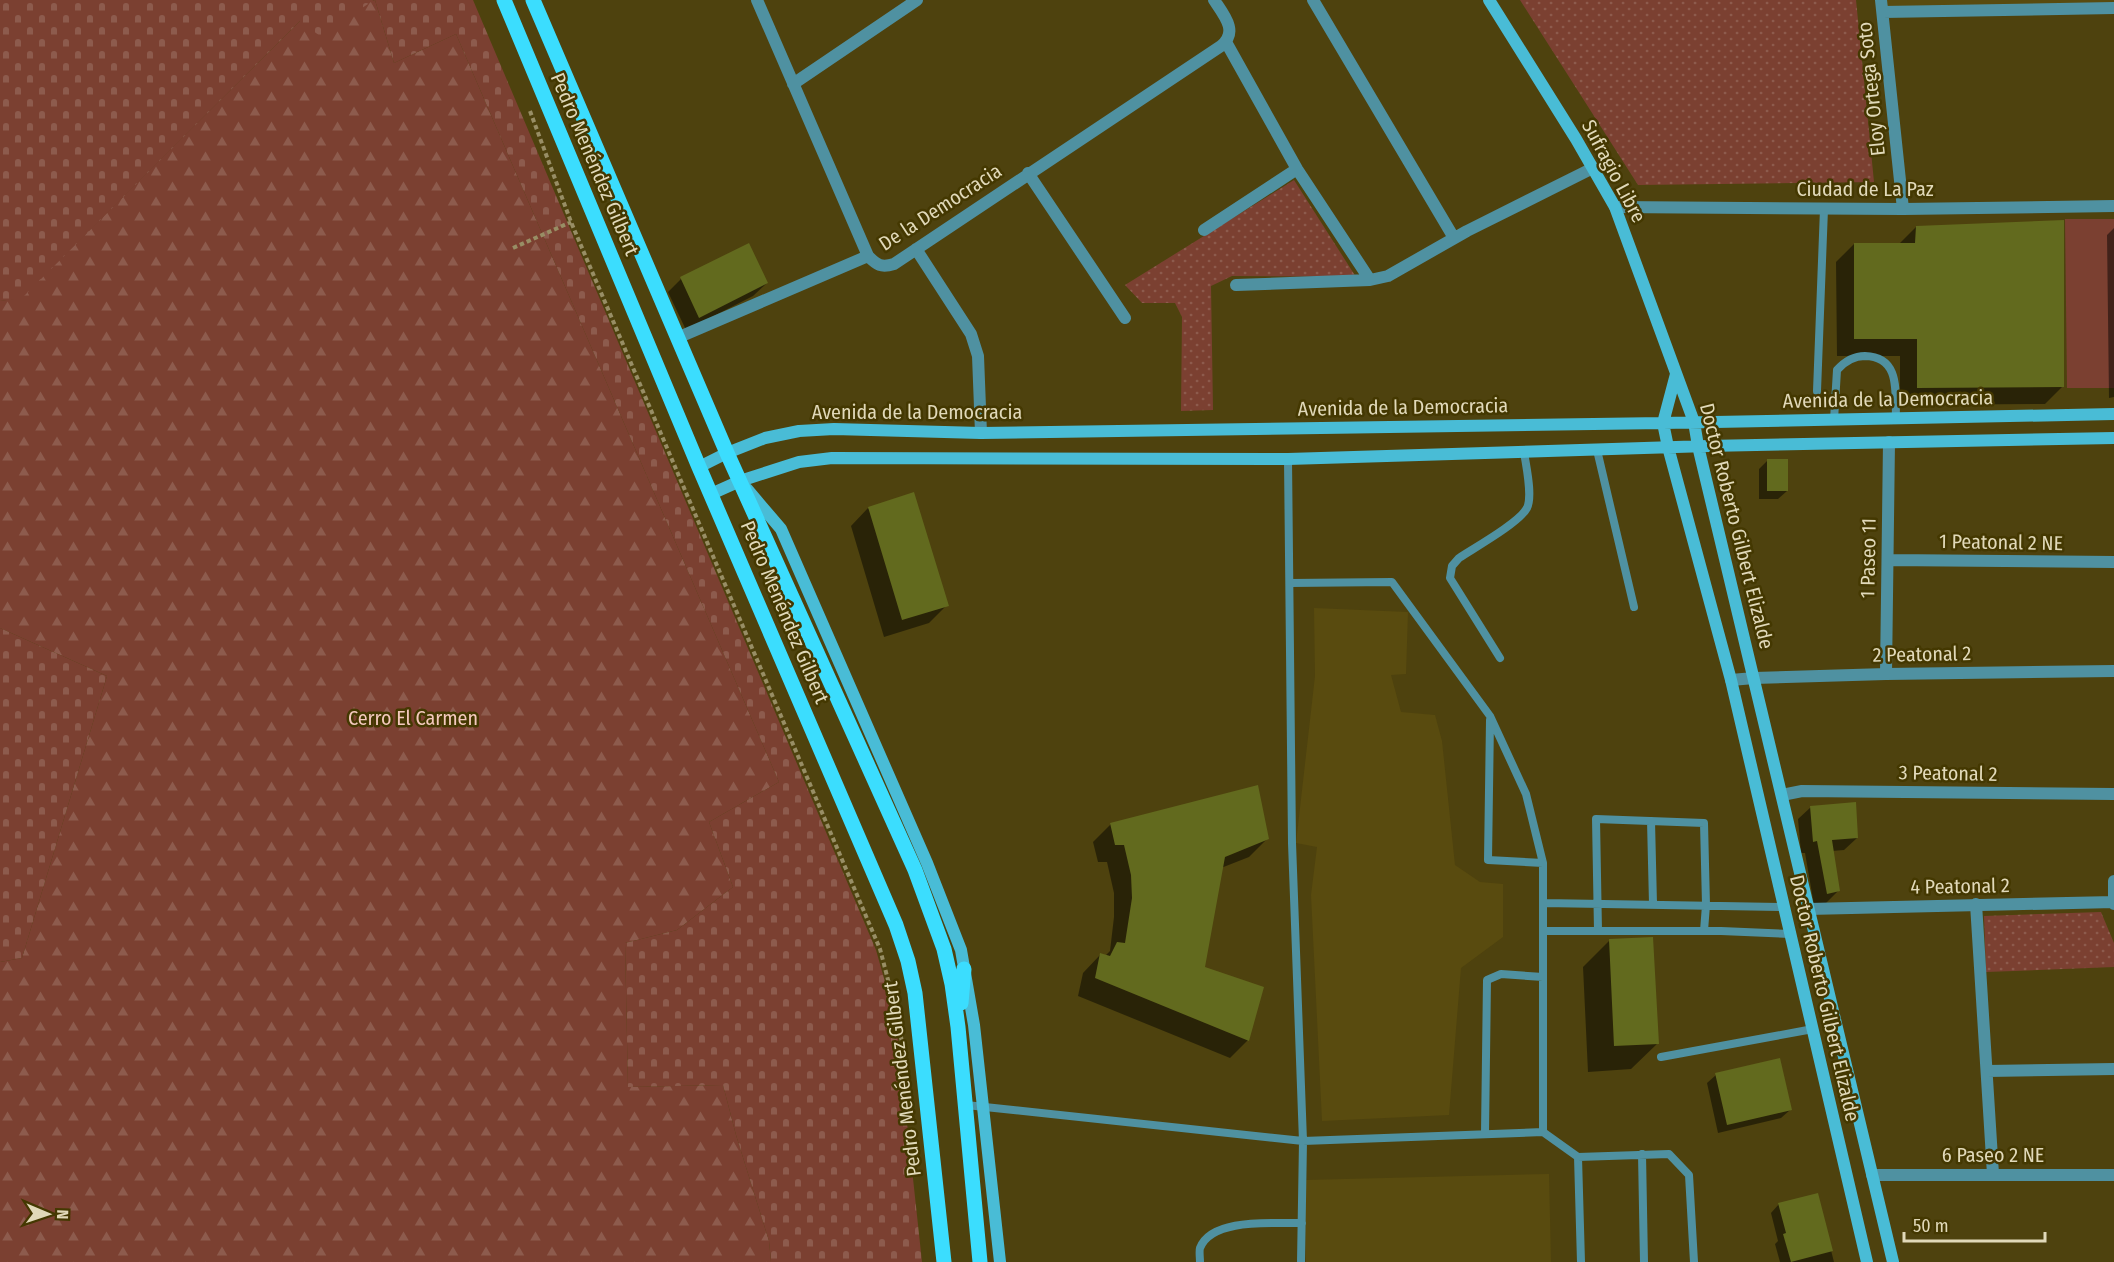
<svg xmlns="http://www.w3.org/2000/svg" width="2114" height="1262" viewBox="0 0 2114 1262" font-family="'Fira Sans Condensed',sans-serif">
<defs>
<pattern id="green-dots" width="8" height="8" patternUnits="userSpaceOnUse" patternTransform="scale(1.5)"><rect width="8" height="8" fill="#7b4031"/><path d="M2 2h.1M6 6h.1" fill="none" stroke="#8d5b4d" stroke-width="1.8" stroke-linecap="round"/></pattern>
<pattern id="forest-firs" width="22" height="20" patternUnits="userSpaceOnUse" patternTransform="scale(1.5)"><rect width="22" height="20" fill="#7b4031"/><path d="M5 1l3.5 6h-7zM16 11l3.5 6h-7z" fill="#8d5b4d"/></pattern>
<pattern id="cemetery-stones" width="16" height="16" patternUnits="userSpaceOnUse" patternTransform="scale(1.5)"><rect width="16" height="16" fill="#7b4031"/><path d="M2 7V4a2 2 0 0 1 4 0v3zM10 15v-3a2 2 0 0 1 4 0v3z" fill="#8d5b4d"/></pattern>
</defs>
<rect width="100%" height="100%" fill="#4e420e"/>
<path fill="#594b0f" d="M1882 0H2114V7L1884 11Z
M1314 608 1408 612 1406 674 1391 675 1401 712 1435 715 1442 741 1455 865 1480 882 1503 884V937L1461 968 1449 1115 1322 1121 1311 895 1317 847 1296 843 1315 676Z
M1549 1174 1551 1262H1306L1305 1180Z"/>
<path fill="url(#green-dots)" d="M1520 0H1856L1874 182 1638 185Z
M1294 180 1356 277 1232 276 1211 286 1213 410 1181 411 1182 317 1175 303H1142L1125 285Z
M2101 912 2114 943V967L1986 972 1984 916Z"/>
<path fill="url(#forest-firs)" d="M375 0 394 63 456 34 779 782 709 822 733 887 677 930 625 943 628 1087 723 1085 736 1135 769 1241 771 1262H0V962L22 958 107 676 0 628V301L21 298 300 21Z"/>
<path fill="url(#cemetery-stones)" d="M0 0H374L320 36 300 21 21 299 0 301Z
M375 0H473L876 950 896 1021 922 1262H771L769 1241 736 1135 723 1085 628 1087 625 943 677 930 733 887 709 822 779 782 456 34 394 63Z
M0 628 107 676 22 958 0 962Z"/>
<path fill="#7b4031" d="M2065 219H2114V388H2067Z"/>
<path fill="#0007" d="M1916 227 2062 387 2045 404 1900 405V356H1837L1836 262 1854 244H1899Z
M2114 228V397L2109 398 2107 235Z
M681 279 767 283 753 296 686 330 668 292Z
M1768 460 1787 491 1778 499H1759V469Z
M868 508 947 605 929 623 884 637 851 526Z
M1811 807 1857 838 1844 850 1832 851 1838 891 1826 903 1814 905 1805 853H1801L1798 819Z
M1111 824 1267 839 1249 857 1221 868 1203 968 1248 1040 1230 1058 1078 996 1083 973 1100 955 1105 956 1110 951 1114 917V893L1107 862H1098L1093 842Z
M1609 941 1658 1043 1631 1069 1588 1072 1583 967Z
M1716 1075 1790 1110 1781 1118 1718 1133 1707 1083Z
M1817 1195 1834 1262H1780L1775 1244 1778 1241 1771 1213 1779 1204Z"/>
<path fill="#626a1e" d="M2064 220V387L1917 388V339H1854V243H1915L1916 226Z
M749 243 768 283 699 318 680 277Z
M1767 459H1788V491H1767Z
M914 492 949 606 902 620 868 507Z
M1258 785 1269 839 1225 857 1205 967 1264 987 1249 1041 1095 978 1100 953 1110 956 1117 942 1125 943 1132 898 1131 875 1124 845H1115L1110 823Z
M1856 802 1858 838 1832 840 1840 891 1827 894 1817 841 1813 842 1810 806Z
M1653 937 1659 1044 1614 1046 1609 939Z
M1780 1058 1792 1110 1727 1125 1715 1073Z
M1818 1193 1833 1251 1791 1262 1783 1234 1786 1233 1778 1203Z"/>
<g fill="none" stroke-linecap="round" stroke-linejoin="round">
<path stroke="#988e65" stroke-width="4" stroke-dasharray="4.5 3" stroke-linecap="butt" d="M530 111 571 222 880 949 899 1022 902 1044
M513 248 571 222"/>
<path stroke="#4f91a1" stroke-width="8" d="M1817 391 1824 209
M1834 420 1837 370C1845 361 1853 356 1865 356 1901 357 1895 392 1896 419
M1597 450 1634 607
M1288 459 1292 843 1303 1141 1301 1262
M1290 583 1392 582 1490 716 1526 794 1543 863V1132
M1500 658 1450 578 1452 566 1459 558C1474 548 1519 523 1527 508 1533 496 1526 466 1524 452
M1490 720 1488 860 1543 863
M1651 821 1653 904
M1544 903 1784 907
M1543 931H1721L1790 934
M1598 931 1596 819 1704 823 1706 905 1704 931
M1661 1057 1813 1029
M966 1105 1303 1141 1543 1132 1578 1157 1669 1154 1689 1175 1694 1262
M1485 1133 1487 980 1501 974 1543 977
M1642 1154 1644 1262
M1578 1157 1581 1262
M1200 1262C1200 1258 1199 1251 1200 1248 1212 1217 1275 1224 1302 1223"/>
<path stroke="#4f91a1" stroke-width="12" d="M757 0 868 256C877 265 881 268 894 264L1221 46C1239 32 1224 15 1214 0
M1313 0 1454 238
M1881 0 1903 209
M1883 12 2114 8
M1226 42 1297 169 1370 280
M793 84 917 0
M1028 173 1125 318
M1615 207 1903 209 2114 206
M1204 230 1297 169
M916 249 971 334 978 356 981 433
M1236 285 1370 280 1388 276 1467 231 1593 168
M677 338 868 256
M1888 560 2114 562
M1886 674 1889 442
M1731 680 1754 678 1886 674 2114 671
M1782 795 1802 791 2114 794
M2114 881V904
M1976 904 1993 1174
M1808 909 2114 902
M1987 1071 2114 1069
M1872 1175H2114"/>
<path stroke="#49bcd6" stroke-width="12" d="M1489 0 1576 139 1615 207 1694 422 1698 446 1893 1262
M1676 374 1663 423 1668 447 1731 680 1867 1262
M699 467 727 453 765 438 799 431 834 429 981 433 1663 423 2114 414
M747 489 781 529 927 863 961 950 974 1025 1000 1262
M711 494 740 481 799 462 832 458 1288 459 1708 446 2114 438"/>
<path stroke="#3bddfe" stroke-width="15" d="M504 0 699 467 896 925 908 961 915 993 944 1262
M533 0 727 453 915 870 944 949 952 984 958 1027 980 1262
M961 1003 964 969"/>
</g>
<g text-anchor="middle" stroke-width="5" stroke-linejoin="round" paint-order="stroke">
<g font-size="20" fill="#e1d9b9" stroke="#443801">
<text transform="translate(1871 89) rotate(-96)" y="7">Eloy Ortega Soto</text>
<text transform="translate(595 164) rotate(67)" y="7">Pedro Menéndez Gilbert</text>
<text transform="translate(1614 171) rotate(62)" y="7">Sufragio Libre</text>
<text x="1865" y="196">Ciudad de La Paz</text>
<text transform="translate(940 207) rotate(-33)" y="7">De la Democracia</text>
<text transform="translate(1888 399) rotate(-1)" y="7">Avenida de la Democracia</text>
<text transform="translate(1403 407) rotate(-1)" y="7">Avenida de la Democracia</text>
<text x="917" y="419">Avenida de la Democracia</text>
<text transform="translate(1737 526) rotate(76)" y="7">Doctor Roberto Gilbert Elizalde</text>
<text transform="translate(2001 542) rotate(1)" y="7">1 Peatonal 2 NE</text>
<text transform="translate(1868 558) rotate(-89)" y="7">1 Paseo 11</text>
<text transform="translate(785 612) rotate(67)" y="7">Pedro Menéndez Gilbert</text>
<text transform="translate(1922 654) rotate(-1)" y="7">2 Peatonal 2</text>
<text transform="translate(1948 773) rotate(1)" y="7">3 Peatonal 2</text>
<text transform="translate(1960 886) rotate(-1)" y="7">4 Peatonal 2</text>
<text transform="translate(1825 998) rotate(77)" y="7">Doctor Roberto Gilbert Elizalde</text>
<text transform="translate(902 1079) rotate(-97)" y="7">Pedro Menéndez Gilbert</text>
<text x="1993" y="1162">6 Paseo 2 NE</text>
</g>
<g font-size="20" fill="#f4c9be" stroke="#443801">
<text x="413" y="725">Cerro El Carmen</text>
</g>
</g>
<g transform="translate(48 1214) rotate(92)" stroke="#443801" stroke-width="4.5" paint-order="stroke">
<path d="M0-4.5L10 22L0 15L-10 22Z" fill="#e1d9b9"/>
<text y="-9" font-size="16" font-weight="bold" text-anchor="middle" fill="#e1d9b9">N</text>
</g>
<path d="M1904 1232v9h141v-9" fill="none" stroke="#e1d9b9" stroke-width="3"/>
<text x="1913" y="1232" font-size="18" fill="#e1d9b9" stroke="#443801" stroke-width="4.5" paint-order="stroke">50 m</text>
</svg>
